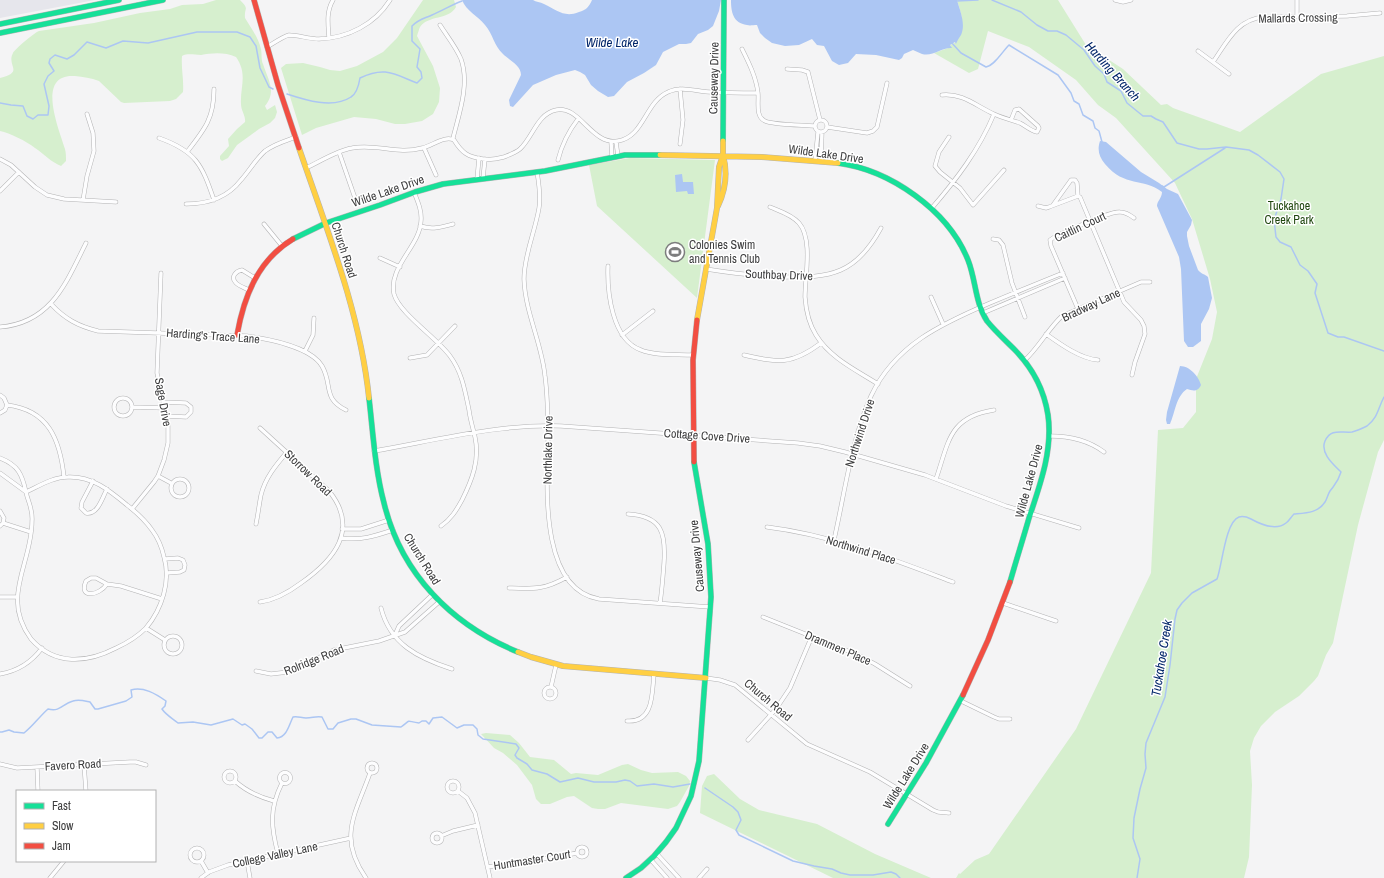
<svg xmlns="http://www.w3.org/2000/svg" width="1384" height="878" viewBox="0 0 1384 878" font-family="'Archivo Narrow',sans-serif">
<rect width="100%" height="100%" fill="#f4f4f5"/>
<path fill="#e6e6ec" d="M0 0H95L0 18Z"/>
<path fill="#d6efce" d="M216 0H240C250 10 244 7 245 18 251 28 258 37 261 49 262 54 261 60 263 64 268 80 277 91 265 106L267 110 275 105 277 112 275 118 270 123 259 129 237 145 228 158 222 161 220 159V156L229 146 228 139 237 129 245 122C246 116 241 111 241 104 240 87 248 74 236 57 225 52 212 53 201 55 194 55 188 53 182 56 181 69 184 80 183 92L176 99 170 101 124 103 121 102 99 81C91 78 83 77 75 76 35 73 59 129 65 149 66 153 66 157 66 161L61 166C51 162 44 154 35 148 26 141 10 133 0 131V78C25 72 6 66 13 53 15 49 34 33 39 31L94 23 140 13 170 9 182 5 203 4Z
M423 0H454L456 7C449 20 428 15 420 27 419 29 418 33 417 36L433 66 440 88 439 102 433 114 422 121 405 124H395L376 119 354 117 316 128 302 135 281 68 286 64 303 63 320 67 330 70 340 71 357 66 383 52 397 38Z
M957 0H1058L1086 45 1123 69 1161 105 1167 104 1173 108 1240 132 1321 74 1384 56V440L1378 452 1358 525 1333 643 1326 655 1318 676 1314 681 1299 696 1275 712 1261 726 1254 738 1250 751 1252 785 1249 857 1244 878H956L959 873 960 874 975 860 989 854 1076 729 1151 573 1158 430 1183 428 1196 412V379L1212 339 1217 312 1210 279 1192 219 1175 183 1116 118 1098 105 1076 80 1029 47 988 31 978 69 969 73 934 53 951 47 950 45 956 42C965 23 963 20 957 0Z
M630 158 715 160 697 298 597 206 589 165Z
M486 733 510 735 519 743 530 757 554 760 571 774 576 773 598 775 622 765 628 764 641 770 652 773 678 772 686 776 690 781 689 786 680 802 677 806 668 809 621 803 605 809H598L592 808 574 796 567 797 550 804H541L536 799 532 785 517 765 503 753 494 748 481 734Z
M714 774 740 799 759 810 817 824 875 854 931 878H833L700 813 702 786 707 776Z"/>
<path fill="#acc6f3" d="M462 0H533C536 2 540 2 544 4 557 10 564 18 579 12 586 10 589 7 592 0H721L719 11 713 26 708 30 698 34 691 43 686 44H679L663 52 656 65 644 73 627 82 614 96 608 97 598 91 591 85 585 75 580 72 575 70 556 75 533 85 513 107 510 106 509 100 521 75C521 65 509 60 503 54 494 46 493 34 485 25 478 16 466 11 462 0Z
M731 0H957C960 11 966 24 961 35 959 38 957 41 956 44L955 42 950 45 952 48C942 47 933 57 922 54 919 53 916 51 913 50L904 54 902 58 899 60 876 55 856 54 848 63 839 65 832 61 824 46 817 45 812 39 799 45 785 46 772 43 765 38 760 33 757 25C753 25 750 26 747 25 733 23 731 12 731 0Z
M1100 141 1106 142 1141 172 1159 183 1167 189 1178 194 1192 220 1191 225 1187 232V236L1189 246 1198 270C1201 274 1205 274 1208 277L1212 298 1209 309 1201 324V341L1193 347H1188L1184 341 1181 269 1179 257 1157 206C1157 201 1162 198 1162 192 1143 177 1125 188 1105 164 1099 157 1097 150 1100 141Z
M682 174 683 182H693L694 194H688L687 191 676 192 675 175Z
M1180 366C1190 366 1199 377 1201 385 1198 392 1193 391 1187 389 1176 396 1175 413 1170 424H1167L1166 420 1167 412Z"/>
<g fill="none" stroke-linecap="round" stroke-linejoin="round">
<path stroke="#acc6f3" stroke-width="1.5" d="M992 0 1021 12 1037 25 1048 31H1057L1066 35 1084 50 1095 66 1104 74 1107 82 1121 91 1127 103 1143 116H1151L1156 119 1163 122 1177 143 1199 149H1207L1226 147 1249 150 1258 155 1280 172 1284 179 1281 199 1274 220 1276 237 1280 242 1291 247 1300 265 1308 271 1317 284 1315 293 1328 333 1338 337H1344L1384 351
M956 1 978 0
M951 42 961 53 986 67C995 65 1002 52 1009 45L1058 75 1071 93 1074 101 1079 104 1083 115 1093 121 1095 128 1099 131 1102 142
M287 94C305 100 333 109 351 97 356 94 359 84 360 78 385 66 394 74 417 83L422 78 421 72 417 67 420 49 412 41V26C419 19 423 19 432 15 442 11 451 5 462 1
M0 103 11 105 23 106 27 116 33 119 38 115H48L49 106 44 84 48 76 54 71 49 63 50 59 55 55 67 59 74 55 87 42 106 48 123 41 148 43 197 32H237L250 37 256 46 260 68 269 87 273 89
M1162 186 1164 187 1225 148
M0 732H2L9 730 14 732 24 733C33 726 39 717 48 709 61 712 62 704 73 701 79 699 85 701 90 702L95 709H98L126 701 132 697 131 690C143 686 156 694 166 701L165 706 162 709C166 715 172 718 178 723L193 722 211 725 233 719 242 725 245 724 252 729 259 738H262L268 732H272L277 738C287 737 289 725 293 717 298 716 301 718 306 718 313 718 315 716 322 717L328 729H333L338 723 351 719H356L372 725 401 727C412 719 405 721 419 723L422 721H426L429 724 433 718 442 717 457 728 464 725H473L477 729 478 735 483 739 516 744 519 748 515 755 517 758 527 764 532 770 547 774 560 782 578 778 594 782H616L625 780 630 781 637 786 654 784 673 787 690 784
M705 788 733 807 738 812 741 820 736 830 739 835 793 861 814 866 832 869 841 873 850 875H873L891 872 896 874 900 878
M1137 878 1140 859 1133 838 1134 818 1140 789 1146 768 1145 754 1146 743 1165 697 1170 665 1175 619 1177 610 1182 603 1192 593 1217 579C1222 567 1225 522 1239 517 1243 516 1247 517 1251 519 1260 524 1276 531 1286 523 1289 521 1291 517 1294 514 1306 513 1318 513 1325 502 1327 499 1328 494 1330 491 1336 483 1338 482 1341 472 1333 464 1320 453 1325 441 1331 428 1341 433 1352 432 1356 431 1363 428 1367 426 1378 418 1378 408 1384 397"/>
<defs>
<path id="street" d="M1115 0 1123 2 1131 0
M1297 0V17
M440 25C447 36 456 47 461 59 470 84 459 114 453 138
M329 38C328 24 326 12 333 0
M267 47C272 44 284 36 289 35 297 35 310 39 319 39 348 38 375 24 390 0
M742 49C749 63 756 77 758 93 759 101 755 117 765 121 773 125 804 125 814 126
M1198 51 1229 74
M1213 62C1227 42 1237 19 1264 17L1347 16 1380 13
M787 69 802 70 808 72 820 120
M942 95C963 93 976 106 994 114 1002 118 1012 120 1020 123 1026 126 1031 131 1037 132L1039 128 1038 126 1019 109 1015 110 1011 120
M815 126a6 6 0 1 1 12 0a6 6 0 1 1-12 0Z
M827 127 867 133 873 131 877 127 887 83
M949 137 939 152 935 166 940 172 960 188 973 205 1004 170
M159 138C196 151 202 165 214 200
M611 142 612 157
M616 142 618 156
M680 144 683 120 680 89
M424 148 436 175
M187 152C205 129 214 118 214 89
M339 152 356 201
M0 159 11 165 35 187 47 195 64 199 116 202
M558 160C562 144 568 132 578 119
M815 161 818 132
M821 161 822 132
M306 168C319 162 338 150 352 148 376 143 397 155 422 148 432 146 445 135 454 140 462 153 468 157 483 159 490 160 497 159 504 157 509 155 515 153 520 149 533 137 537 114 556 110 579 104 592 146 618 141 644 137 645 102 668 92 682 85 697 92 712 92 727 93 743 93 758 93
M537 172C539 184 541 196 539 208 535 232 524 255 524 279 525 312 542 344 545 376 548 398 548 418 548 440 547 485 539 589 599 599L710 607
M483 178 485 159
M477 179 479 158
M0 191 19 172
M414 192C418 202 422 211 421 221 420 246 388 267 394 294 399 313 437 338 450 356 462 372 465 391 469 410 470 419 473 428 475 437 480 460 472 480 462 500 456 511 451 519 441 526
M83 200 87 176 94 151 93 133 87 114
M186 204C208 204 228 197 241 180 250 170 255 160 265 151 274 144 285 141 296 137
M1053 205 1071 180H1075L1077 183 1078 196
M1038 206 1046 208 1049 207 1078 196 1080 197 1124 302 1141 320 1144 326 1145 334 1135 362 1132 375
M770 207C779 211 791 214 799 223 813 239 805 277 805 297 806 311 809 324 816 335 830 358 856 370 878 384
M931 209C956 180 979 150 994 114
M264 224 282 246
M420 226C432 230 442 227 453 224
M993 239 999 240 1003 245 1012 283 1025 317
M380 258 400 267
M608 266C607 292 612 340 641 350 655 356 677 354 693 355
M706 269C731 273 756 276 782 277 831 278 856 274 881 228
M249 290C245 288 239 286 236 283 230 277 236 271 242 270L255 278
M931 297 943 324
M51 304C65 319 78 326 98 331L247 336C268 339 311 347 322 366 333 385 322 398 346 410
M1078 309 1051 246 1050 240 1056 236C1069 231 1108 211 1120 212 1126 212 1130 215 1134 218
M983 313 1065 278
M0 327C51 323 66 283 86 243
M1046 334C1060 344 1081 359 1098 360
M622 335 653 311
M305 351 313 335 314 318
M744 355C778 363 792 365 821 343
M410 358 427 355 455 326
M1025 360C1039 347 1048 329 1062 316L1141 282H1150
M0 395 4 398 7 405 5 410 0 413
M114 407a9 9 0 1 1 18 0a9 9 0 1 1-18 0Z
M163 402 186 403 191 407V412L186 417 166 416
M7 405C49 410 60 440 64 477
M133 407 164 408
M1050 436C1070 436 1088 440 1104 452
M374 451C437 440 497 424 561 426L798 443 820 446 845 452 925 475 1006 506 1079 528
M0 458C18 465 22 474 26 492 28 502 33 509 32 521 32 564 0 597 31 639 55 666 87 663 116 648 127 643 138 636 146 628 162 609 171 581 164 557 162 548 158 538 152 530 145 520 136 512 127 505 109 490 92 476 68 477 53 477 39 486 26 492
M0 473 26 492
M158 476 171 483
M171 488a9 9 0 1 1 18 0a9 9 0 1 1-18 0Z
M936 479C949 441 949 417 994 410
M93 481 82 502 81 508 86 513C98 515 102 498 107 489
M132 509 154 482 158 476 164 460 168 443V424L157 373 161 273
M0 511 4 518 3 523 0 526
M628 514C662 516 666 533 664 563 663 576 662 590 660 603
M3 523 31 532
M256 524C258 515 259 505 261 495 265 478 276 465 287 452
M767 527C832 535 892 559 953 582
M342 529H361L389 520
M341 538C360 541 375 536 393 530
M834 540C845 492 851 441 871 396 895 345 941 324 990 303 1014 293 1038 283 1063 273
M165 559 178 558 183 560 185 565 184 570 180 572 167 573
M107 584C99 596 78 599 86 581L91 578H96L107 584 121 586 162 599
M509 588C534 589 544 590 567 577
M0 597H16
M260 602C275 600 289 592 301 583 334 560 360 529 329 491L260 428
M1003 603 1056 621
M381 608C390 644 418 658 452 669
M763 617 858 655 875 664 910 686
M146 628 165 640
M395 635 399 626 432 595
M164 645a9 9 0 1 1 18 0a9 9 0 1 1-18 0Z
M256 671 271 674 288 672 296 669 334 650 379 641 405 632 439 602
M0 674C18 671 31 663 42 648
M706 678 720 680 735 685 807 744 870 772 933 810 938 812 949 813
M544 693a6 6 0 1 1 12 0a6 6 0 1 1-12 0Z
M551 687 556 665
M961 701 994 717 999 719H1010
M627 721C654 723 652 693 654 674
M748 740 776 709 790 688 812 636
M367 768a5 5 0 1 1 10 0a5 5 0 1 1-10 0Z
M0 764 17 768 130 762H136L146 765
M84 765 86 791
M37 767 38 791
M224 777a6 6 0 1 1 12 0a6 6 0 1 1-12 0Z
M279.5 778a5.5 5.5 0 1 1 11 0a5.5 5.5 0 1 1-11 0Z
M447 787a6 6 0 1 1 12 0a6 6 0 1 1-12 0Z
M235 781C246 791 259 797 274 801
M458 791 467 798 475 813 490 878
M432 838a5 5 0 1 1 10 0a5 5 0 1 1-10 0Z
M441 836 453 831 478 825
M577 852a5 5 0 1 1 10 0a5 5 0 1 1-10 0Z
M190 855a7 7 0 1 1 14 0a7 7 0 1 1-14 0Z
M278 854C271 827 269 809 282 783
M657 854 679 878
M651 860 667 878
M201 861 208 873
M247 861 250 878
M488 867 526 860 552 858 577 853
M50 878 64 861
M201 878 209 872 228 865 351 838
M366 878C337 837 356 813 370 773
M699 878 707 869"/>
<path id="fast" d="M0 24 119 0
M0 33 163 0
M723 141 724 0
M838 163C890 170 948 210 968 260 976 280 975 303 987 321 995 331 1005 340 1014 349 1033 368 1044 389 1048 415 1053 450 1040 485 1029 518 1023 539 1016 561 1010 582
M293 239 326 223 380 205 415 192 443 184 545 171 625 155H660
M369 398C373 433 375 469 384 503 401 574 452 625 518 652
M888 824 926 763 963 695
M626 878 641 868 654 856 666 842 676 828 691 796 699 761 711 597 708 544 694 462"/>
<path id="slow" d="M299 148C327 230 360 312 369 398
M660 155 762 157 838 163
M718 206C726 189 728 173 723 155
M697 320 717 208 719 167 723 155V141
M518 652 531 657 563 666 706 678"/>
<path id="jam" d="M254 0 278 85 299 148
M237 335C244 296 258 260 293 239
M694 462 693 360 697 320
M963 695 988 640 1010 582"/>
</defs>
<use href="#street" stroke="#b3b3b4" stroke-width="4.5"/>
<use href="#fast" stroke="#b3b3b4" stroke-width="6"/>
<use href="#slow" stroke="#b3b3b4" stroke-width="6"/>
<use href="#jam" stroke="#b3b3b4" stroke-width="6"/>
<use href="#street" stroke="#fdfdfe" stroke-width="3.5"/>
<use href="#fast" stroke="#16e098" stroke-width="5"/>
<use href="#slow" stroke="#ffcf43" stroke-width="5"/>
<use href="#jam" stroke="#f24e42" stroke-width="5"/>
</g>
<defs>
<symbol id="stadium-ring" viewBox="-11 -11 22 22"><circle r="9.5" fill="#fff" stroke="#7d7d7e" stroke-width="1.5"/><path d="M0-5a6.5 5 0 1 0 0 10a6.5 5 0 1 0 0-10ZM-3.5-1.8h7v3.6h-7Z" fill="#7d7d7e"/></symbol>
</defs>
<g fill-rule="evenodd">
<use href="#stadium-ring" x="664" y="241" width="22" height="22"/>
</g>
<g text-anchor="middle" stroke-width="3" stroke-linejoin="round" paint-order="stroke">
<g font-size="12" fill="#3d3d3e" stroke="#fff">
<text transform="translate(1298 18) rotate(-1)" y="4">Mallards Crossing</text>
<text transform="translate(714 78) rotate(-89)" y="4">Causeway Drive</text>
<text transform="translate(826 154) rotate(8)" y="4">Wilde Lake Drive</text>
<text transform="translate(388 191) rotate(-19)" y="4">Wilde Lake Drive</text>
<text transform="translate(1080 227) rotate(-25)" y="4">Caitlin Court</text>
<text transform="translate(344 250) rotate(72)" y="4">Church Road</text>
<text transform="translate(779 275) rotate(2)" y="4">Southbay Drive</text>
<text transform="translate(1091 305) rotate(-25)" y="4">Bradway Lane</text>
<text transform="translate(213 336) rotate(4)" y="4">Harding's Trace Lane</text>
<text transform="translate(163 402) rotate(80)" y="4">Sage Drive</text>
<text transform="translate(860 433) rotate(-72)" y="4">Northwind Drive</text>
<text transform="translate(707 436) rotate(4)" y="4">Cottage Cove Drive</text>
<text transform="translate(548 450) rotate(-89)" y="4">Northlake Drive</text>
<text transform="translate(308 473) rotate(44)" y="4">Storrow Road</text>
<text transform="translate(1029 481) rotate(-75)" y="4">Wilde Lake Drive</text>
<text transform="translate(861 550) rotate(17)" y="4">Northwind Place</text>
<text transform="translate(697 556) rotate(-95)" y="4">Causeway Drive</text>
<text transform="translate(422 559) rotate(58)" y="4">Church Road</text>
<text transform="translate(838 648) rotate(23)" y="4">Drammen Place</text>
<text transform="translate(314 660) rotate(-22)" y="4">Rolridge Road</text>
<text transform="translate(768 700) rotate(40)" y="4">Church Road</text>
<text transform="translate(73 765) rotate(-3)" y="4">Favero Road</text>
<text transform="translate(906 776) rotate(-58)" y="4">Wilde Lake Drive</text>
<text transform="translate(275 855) rotate(-12)" y="4">College Valley Lane</text>
<text transform="translate(532 860) rotate(-9)" y="4">Huntmaster Court</text>
</g>
<g font-size="12" fill="#1f460e" stroke="#fff">
<text x="1289" y="210">Tuckahoe<tspan x="1289" dy="14">Creek Park</tspan></text>
</g>
<g font-size="12" fill="#3d3d3e" stroke="#fff" text-anchor="start">
<text x="689" y="249">Colonies Swim<tspan x="689" dy="14">and Tennis Club</tspan></text>
</g>
<g font-size="13" font-style="italic" fill="#012569" stroke="#fff">
<text x="612" y="47">Wilde Lake</text>
<text transform="translate(1113 71) rotate(48)" y="5">Harding Branch</text>
<text transform="translate(1161 658) rotate(-81)" y="5">Tuckahoe Creek</text>
</g>
</g>
<rect x="16" y="790" width="140" height="72" fill="#ffffff" stroke="#b1b1b2"/>
<rect x="24" y="803" width="20" height="6" fill="#16e098" stroke="#b1b1b2"/>
<text x="52" y="810" font-size="12" fill="#3d3d3e">Fast</text>
<rect x="24" y="823" width="20" height="6" fill="#ffcf43" stroke="#b1b1b2"/>
<text x="52" y="830" font-size="12" fill="#3d3d3e">Slow</text>
<rect x="24" y="843" width="20" height="6" fill="#f24e42" stroke="#b1b1b2"/>
<text x="52" y="850" font-size="12" fill="#3d3d3e">Jam</text>
</svg>
